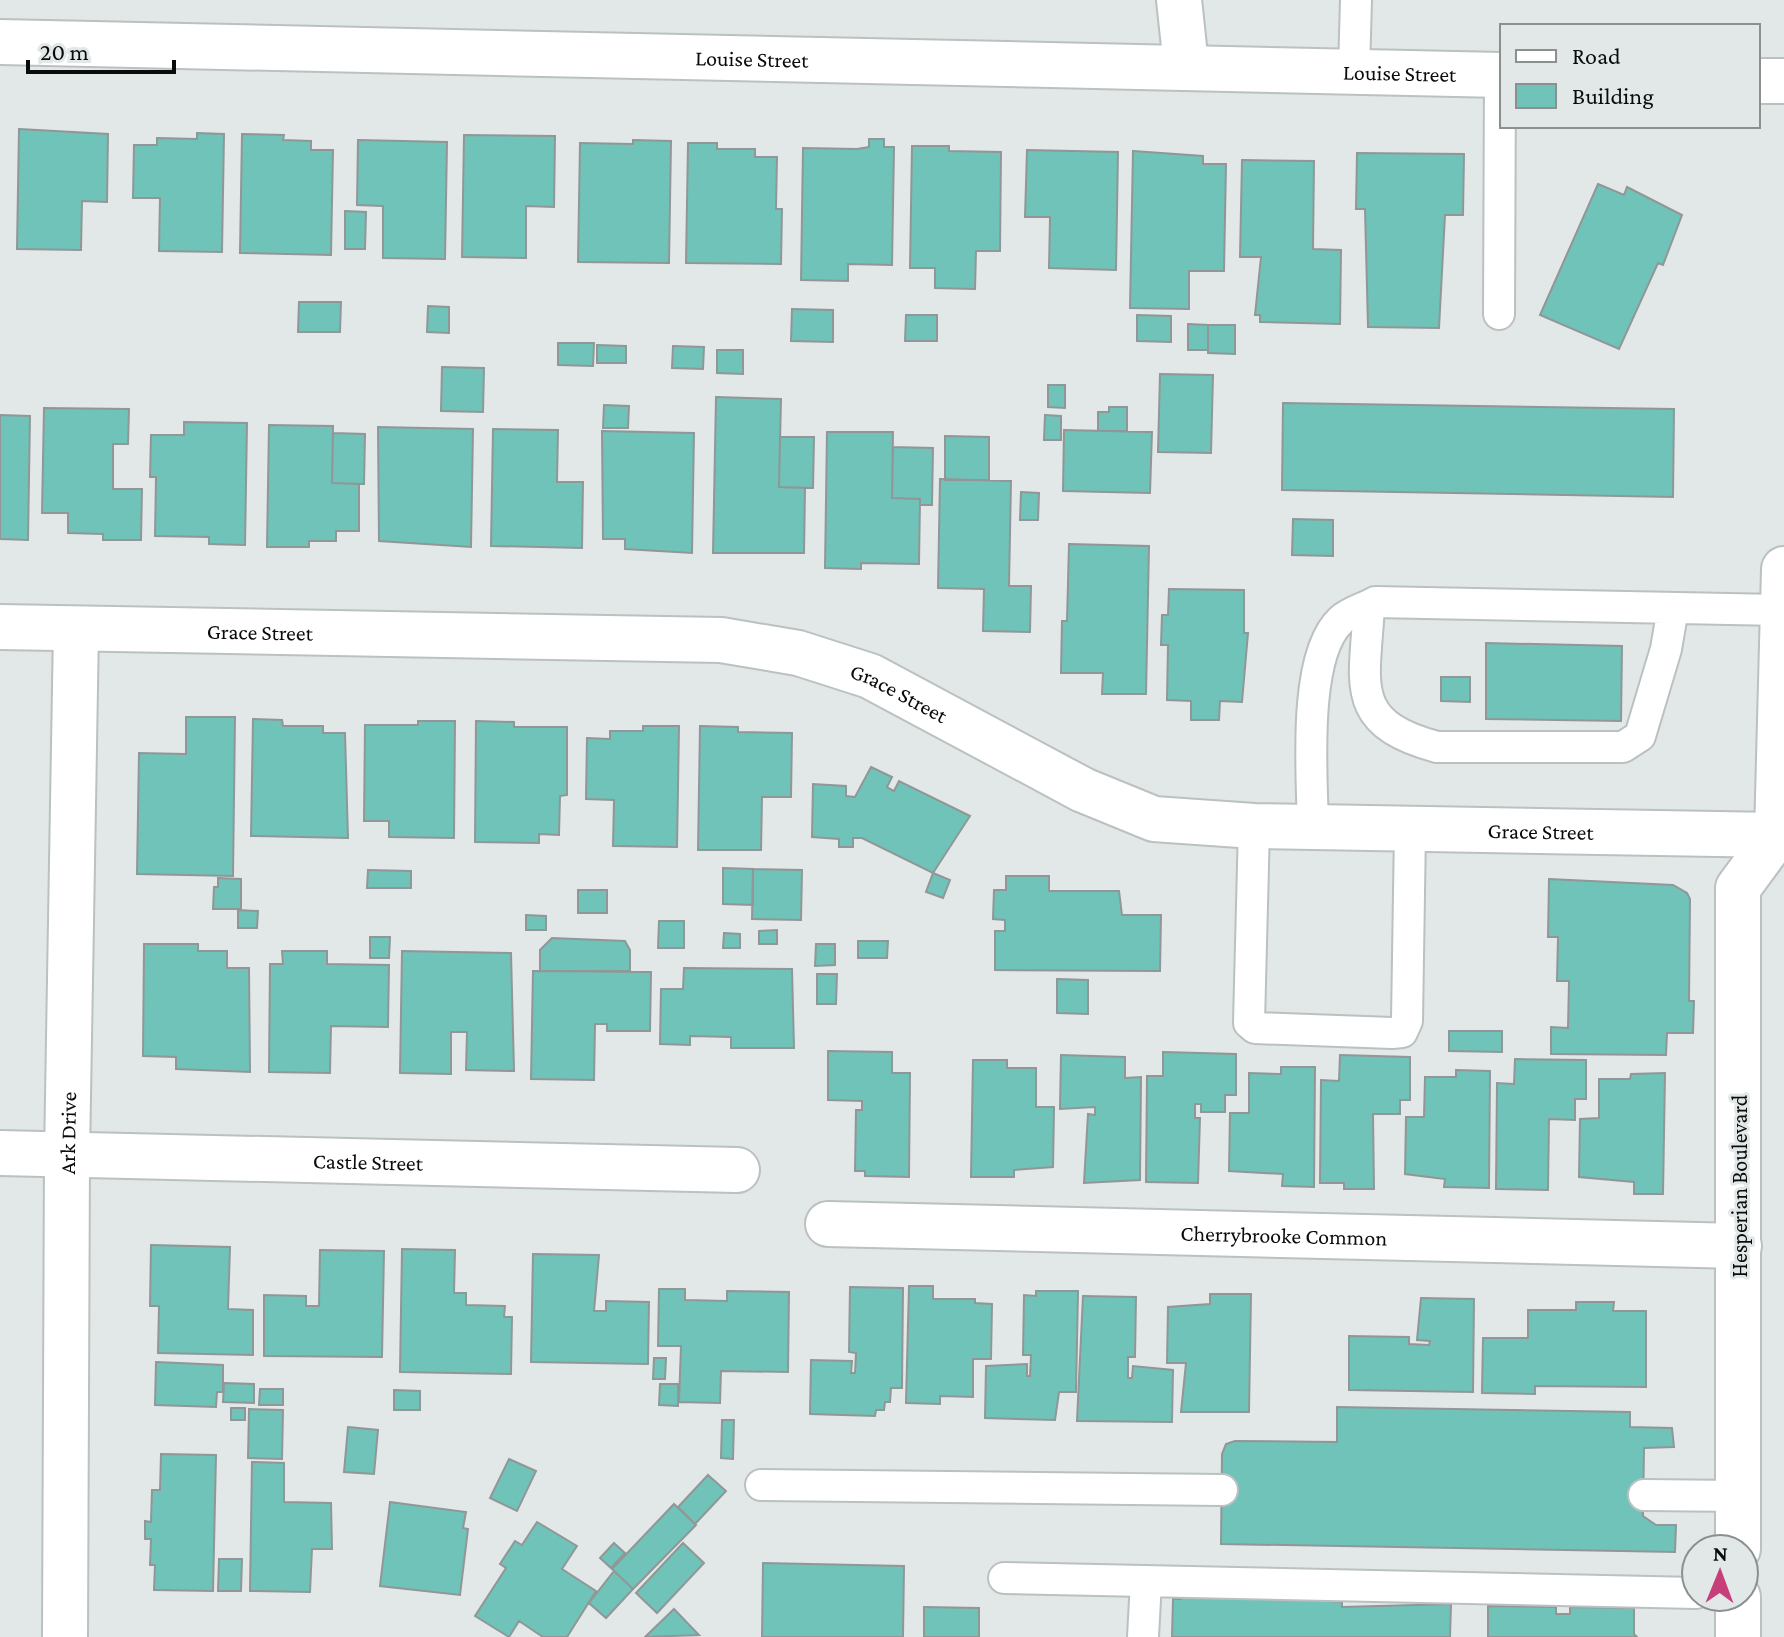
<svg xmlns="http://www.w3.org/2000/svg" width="1784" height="1637" viewBox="0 0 1784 1637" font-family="'Crimson Pro',serif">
<rect width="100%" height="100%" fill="#e1e8e7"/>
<path fill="#70c3b9" stroke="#909796" stroke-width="2" d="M19 129 108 134 107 202 82 201 81 250 17 249Z
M197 133 224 134 222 252 159 251 160 198H133L134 145H157V138L197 139Z
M242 134 284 135 283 140 311 141V150H333L331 255 240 253Z
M464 135 555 136 554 207 526 206V258L462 257Z
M869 139H884V147H894L892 265 848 264V281L801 280 803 148 857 149 869 147Z
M358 140 447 142 445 259 383 258V206L357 205Z
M633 140 671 141 669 263 578 262 580 143 633 144Z
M688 143H717V149H755V157H777L776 209H782L781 264 686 263Z
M912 146H949V151L1001 152 1000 251H976L975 289 935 288V268H910Z
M1027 150 1118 152 1116 270 1049 268 1050 217H1025Z
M1133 151 1203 156V164H1226L1224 271H1189V309L1130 308Z
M1357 153 1464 154 1463 215H1445L1439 328 1368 327 1365 209H1356Z
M1242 160 1314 161 1313 249 1341 250 1340 324 1260 322V315H1255L1261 257H1240Z
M1598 184 1624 195 1627 187 1682 215 1663 265 1658 263 1619 349 1540 315Z
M345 211 366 212 365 249H345Z
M299 302H341L340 332H298Z
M428 306 449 307V333L427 332Z
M792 309 833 310V342L791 341Z
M906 315H937V341H905Z
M1137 315 1171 316V342L1137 341Z
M1188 324 1208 325V350H1188Z
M1208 325H1235V354L1208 353Z
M558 343H594L593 366 558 365Z
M597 345 626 346V363H597Z
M673 346 704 347 703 369 672 368Z
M717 350H743V374L717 373Z
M442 367 484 368 483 412 441 411Z
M1160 374 1213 375 1211 453 1158 452Z
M1048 385H1065V408L1048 407Z
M716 397 781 399 779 487 805 488 804 553H713Z
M1283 403 1674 409 1673 497 1282 490Z
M604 405 629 406 628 428H603Z
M1109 407H1127V431H1098V412H1109Z
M44 408 129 409 128 444H113V489H142L141 540H103V534L68 533V513H42Z
M0 415 30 416 28 540 0 539Z
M1045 415 1061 416V440H1044Z
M184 422 247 423 245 545 209 544V537L155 536 156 477H150L151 435H184Z
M269 425 333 426 332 483 359 484V531H336V541H309V547H267Z
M378 427 473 429 471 547 379 541Z
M493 429 558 430 557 482H583L582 548 491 546Z
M1064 430 1152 432 1150 493 1063 491Z
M602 431 694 433 692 553 625 549V539H603Z
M827 432H893L892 498 920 499 919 564 861 563V569L825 568Z
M333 433 365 434 364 484 332 483Z
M945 436 989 437V480H945Z
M780 437H814L813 488 779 487Z
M893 447 933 448 932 505H920V499L892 498Z
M940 479 1011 481 1009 586H1031L1030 632 983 631 984 589 938 588Z
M1021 492 1039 493 1038 520H1020Z
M1293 519 1333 520V556L1292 555Z
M1069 544 1149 546 1146 694H1102L1103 673H1061L1062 621H1067Z
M1169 589 1244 590V633H1248L1242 702 1220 701 1219 720H1191V701L1167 700 1168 645H1161L1162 615H1168Z
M1486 643 1622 646 1621 721 1486 719Z
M1441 677H1470V702L1441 701Z
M186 717H235L233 876 137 874 139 753 186 754Z
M253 719 282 720 283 726H323V733H345L348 838 251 836Z
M418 721H455L454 838 389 837V821H364L365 725H418Z
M476 721 514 722V727H567V795L560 796 559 835 539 834V843L475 842Z
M643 726H679L677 847 613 846 614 800 586 799 587 738 610 739V731H643Z
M700 726 738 727V732L792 733 791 797H762L761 850H698Z
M871 767 892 777 887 787 894 791 899 781 970 816 933 873 862 838H853V847H839V839L812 837 813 784 846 786V796L855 797Z
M723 868 753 869V905L723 904Z
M753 869 802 870 801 920 752 919Z
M368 870 411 871V888H367Z
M933 873 950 880 943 898 926 892Z
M1006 876H1049V891H1119L1122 915H1161L1160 971 995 970V931H1005V920L993 919 994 890H1006Z
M218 878 241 879V909H213L214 887H218Z
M1549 879 1673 885 1687 893 1690 899 1689 1001H1694L1693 1033H1667L1666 1055 1551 1054V1027L1568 1028 1569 981H1557L1558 937H1548Z
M578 890H607V913H578Z
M238 910 258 911 257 928H238Z
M526 915 546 916V930H526Z
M659 921H684V948H658Z
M777 930V944H759V931Z
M724 933 740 934V948H723Z
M370 937H390L389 958H370Z
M552 938 625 941 630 950V971H540V950Z
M858 941H888L887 958H858Z
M144 944H198V951H227V968H249L250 1072 176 1069V1057L143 1056Z
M816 944H835V965L815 966Z
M282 951H327V964L389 965 388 1027 331 1026 330 1073 269 1072 270 964H283Z
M402 951 511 953 514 1071 466 1070 467 1032H451V1074L400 1073Z
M684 968 792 969 794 1048H731V1037L690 1036V1045L660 1044 661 989H683Z
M533 971 651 972 650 1031H607V1024H595L594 1080 531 1079Z
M817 974H837L836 1004H817Z
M1057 979 1088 980V1014L1057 1013Z
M1449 1031H1502V1052L1449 1051Z
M828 1051 892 1052V1073H910L909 1177 865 1176V1171H855L856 1110H862V1101L828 1100Z
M1163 1052 1236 1054V1095H1225V1112H1201V1104H1195V1118H1200L1198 1183 1146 1182 1147 1076H1163Z
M1061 1055 1125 1057V1078L1141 1077 1140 1180 1084 1183 1088 1114 1095 1115V1107L1060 1109Z
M1340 1055 1410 1057V1100H1400V1114H1373L1374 1189H1344V1183H1320L1321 1080 1339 1081Z
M1515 1059 1586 1060V1099H1575V1120L1549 1119 1548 1190 1496 1189 1497 1083 1514 1084Z
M973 1060H1007V1068H1036V1107H1054L1053 1167 1014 1170V1177H971Z
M1281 1067H1315L1314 1187 1282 1186 1283 1174 1229 1171 1230 1113H1249V1073L1281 1074Z
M1456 1070 1490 1071 1489 1188 1444 1187 1445 1179 1405 1174 1406 1117H1424L1425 1077H1456Z
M1665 1073 1663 1194H1634V1182L1579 1177 1580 1119 1599 1118V1079H1630L1631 1074Z
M151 1245 230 1247 228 1309 253 1310V1355L158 1353 159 1306H150Z
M402 1249 455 1250 454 1293H466V1305L505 1306 504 1317H512L511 1374 400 1372Z
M320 1250 384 1251 382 1357 264 1356V1295L306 1296V1306H319Z
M533 1254 599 1255 594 1311H606V1301L649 1302 648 1364 531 1362Z
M909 1286H933V1299H975V1303L992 1304 991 1359H973V1397L940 1396V1404L906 1403Z
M850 1287 903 1288 902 1388H891L890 1402H885L884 1410H876L875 1416 810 1414 811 1360 852 1361 851 1373H855L856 1353 849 1352Z
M659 1289H685V1300L727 1301V1291L789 1292 788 1372 721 1371 720 1403 679 1402 681 1346H658Z
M1036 1291H1078L1076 1392H1059L1055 1420 985 1418 986 1366 1027 1364V1376H1030L1031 1355H1023L1024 1295 1036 1296Z
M1210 1294H1251L1249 1412H1181L1186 1363H1167L1168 1307 1210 1304Z
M1083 1296 1136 1297 1135 1357H1128V1378H1132L1133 1366 1173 1370 1172 1422 1077 1421Z
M1421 1298 1474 1299 1473 1392 1349 1390V1336L1409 1337V1344L1429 1345 1430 1341 1417 1340Z
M1576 1302H1614L1613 1311H1646V1387L1535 1386V1394L1482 1393 1483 1338H1528V1310H1576Z
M654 1358H666L665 1379H653Z
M156 1362 223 1365V1392H217L216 1407 155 1405Z
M224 1383 254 1384V1403L223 1402Z
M660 1384H678V1406L659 1405Z
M260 1389H283V1405H259Z
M394 1390 420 1391V1410H394Z
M1337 1407 1630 1412V1427L1672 1428 1674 1447 1644 1448 1643 1516 1656 1525H1676L1675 1552 1221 1544 1222 1454 1226 1444 1235 1441 1337 1442Z
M231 1408H245V1420H231Z
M249 1409 283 1410 282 1459 248 1458Z
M722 1420H734L733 1459 721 1458Z
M348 1427 378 1430 374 1474 344 1472Z
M161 1454 216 1455 213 1591 154 1590 155 1565H150L151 1539H145V1521L151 1522 152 1490H160Z
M509 1459 536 1471 517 1511 490 1498Z
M252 1462 284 1463V1502L331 1503 332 1549H312L310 1592 250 1591Z
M708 1475 726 1491 695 1524 678 1507Z
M390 1502 466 1512 463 1528 468 1529 460 1595 380 1586Z
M674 1504 696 1525 633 1589 612 1569Z
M537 1522 577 1546 562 1569 596 1591 567 1637H543L519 1621 509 1637 475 1616 506 1568 500 1564 515 1541 522 1545Z
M614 1543 625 1553 611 1568 600 1558Z
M683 1543 704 1563 657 1613 636 1593Z
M219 1559H242L241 1591H218Z
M763 1563 904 1566 903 1637H762Z
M614 1571 633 1589 606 1618 589 1603Z
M1181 1596 1298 1599 1342 1602V1607L1451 1604 1450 1637H1172L1173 1599H1181Z
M1488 1606 1556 1607V1614H1570V1607L1634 1608V1634L1637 1637H1488Z
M924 1607 979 1608V1637H924Z
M674 1609 699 1635 645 1637Z"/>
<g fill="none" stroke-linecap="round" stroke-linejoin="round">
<defs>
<path id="lane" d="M1354 70 1356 0
M1499 314 1500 75
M1369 606C1365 683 1347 723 1437 747H1623L1640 736 1666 649 1673 608
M1254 826 1249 1023 1255 1028 1392 1033 1402 1032 1407 1021 1410 830
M1313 827C1312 776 1302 656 1341 620 1349 612 1365 608 1375 602L1783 610
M761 1485 1222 1490
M1644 1495 1738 1496
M1004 1578 1696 1593
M1143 1637 1146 1581"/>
<g id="street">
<path d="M1179 0 1186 65"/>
<path id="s1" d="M0 42 1502 75"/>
<path d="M1758 81H1784"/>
<path id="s2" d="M0 627 721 640 798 653 870 676 1083 790 1154 819 1254 826 1777 835"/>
<path id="s3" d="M0 1153 737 1170"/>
<path id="s4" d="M828 1224 1739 1246"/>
<path id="s5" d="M65 1637 67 1155 76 629"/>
</g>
<path id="primary" d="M1738 1549V888L1777 835 1784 569
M1738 1637V1597"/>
</defs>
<use href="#lane" stroke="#bac1c0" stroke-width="34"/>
<use href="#street" stroke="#bac1c0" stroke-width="48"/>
<use href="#primary" stroke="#bac1c0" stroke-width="48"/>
<use href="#lane" stroke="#fff" stroke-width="30"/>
<use href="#street" stroke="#fff" stroke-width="44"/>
<use href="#primary" stroke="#fff" stroke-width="44"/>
</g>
<g text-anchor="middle" stroke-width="6" stroke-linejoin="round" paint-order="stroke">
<g font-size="22" fill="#0a0c0c" stroke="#e1e8e7">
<text dy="8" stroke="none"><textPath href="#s1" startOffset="752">Louise Street</textPath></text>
<text dy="8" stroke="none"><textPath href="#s1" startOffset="1400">Louise Street</textPath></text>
<text dy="8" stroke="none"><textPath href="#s2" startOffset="260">Grace Street</textPath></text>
<text dy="8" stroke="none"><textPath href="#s2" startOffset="908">Grace Street</textPath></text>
<text dy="8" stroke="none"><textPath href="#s2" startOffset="1580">Grace Street</textPath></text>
<text dy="8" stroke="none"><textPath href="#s5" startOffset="504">Ark Drive</textPath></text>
<text dy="8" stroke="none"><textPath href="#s3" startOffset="368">Castle Street</textPath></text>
<text transform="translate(1739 1186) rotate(-90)" y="8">Hesperian Boulevard</text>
<text dy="8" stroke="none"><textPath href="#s4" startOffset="456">Cherrybrooke Common</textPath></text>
</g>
</g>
<rect x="1500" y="24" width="260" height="104" fill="#e1e8e7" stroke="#8b908f" stroke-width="2"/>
<rect x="1516" y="50" width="40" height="12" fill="#ffffff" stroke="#8b908f" stroke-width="2"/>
<text x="1572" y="64" font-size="24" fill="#0a0c0c">Road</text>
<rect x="1516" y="84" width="40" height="24" fill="#70c3b9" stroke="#8b908f" stroke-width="2"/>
<text x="1572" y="104" font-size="24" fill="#0a0c0c">Building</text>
<g transform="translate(1720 1573) rotate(1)"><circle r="38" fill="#e1e8e7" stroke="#8b908f" stroke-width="2"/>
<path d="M0-6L14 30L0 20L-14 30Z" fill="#c63e7a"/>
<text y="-12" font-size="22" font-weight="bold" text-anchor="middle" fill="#0a0c0c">N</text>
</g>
<path d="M28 60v12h146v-12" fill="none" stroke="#0a0c0c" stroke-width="4"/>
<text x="40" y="60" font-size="24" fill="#0a0c0c" stroke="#e1e8e7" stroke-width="6" paint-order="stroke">20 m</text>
</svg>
